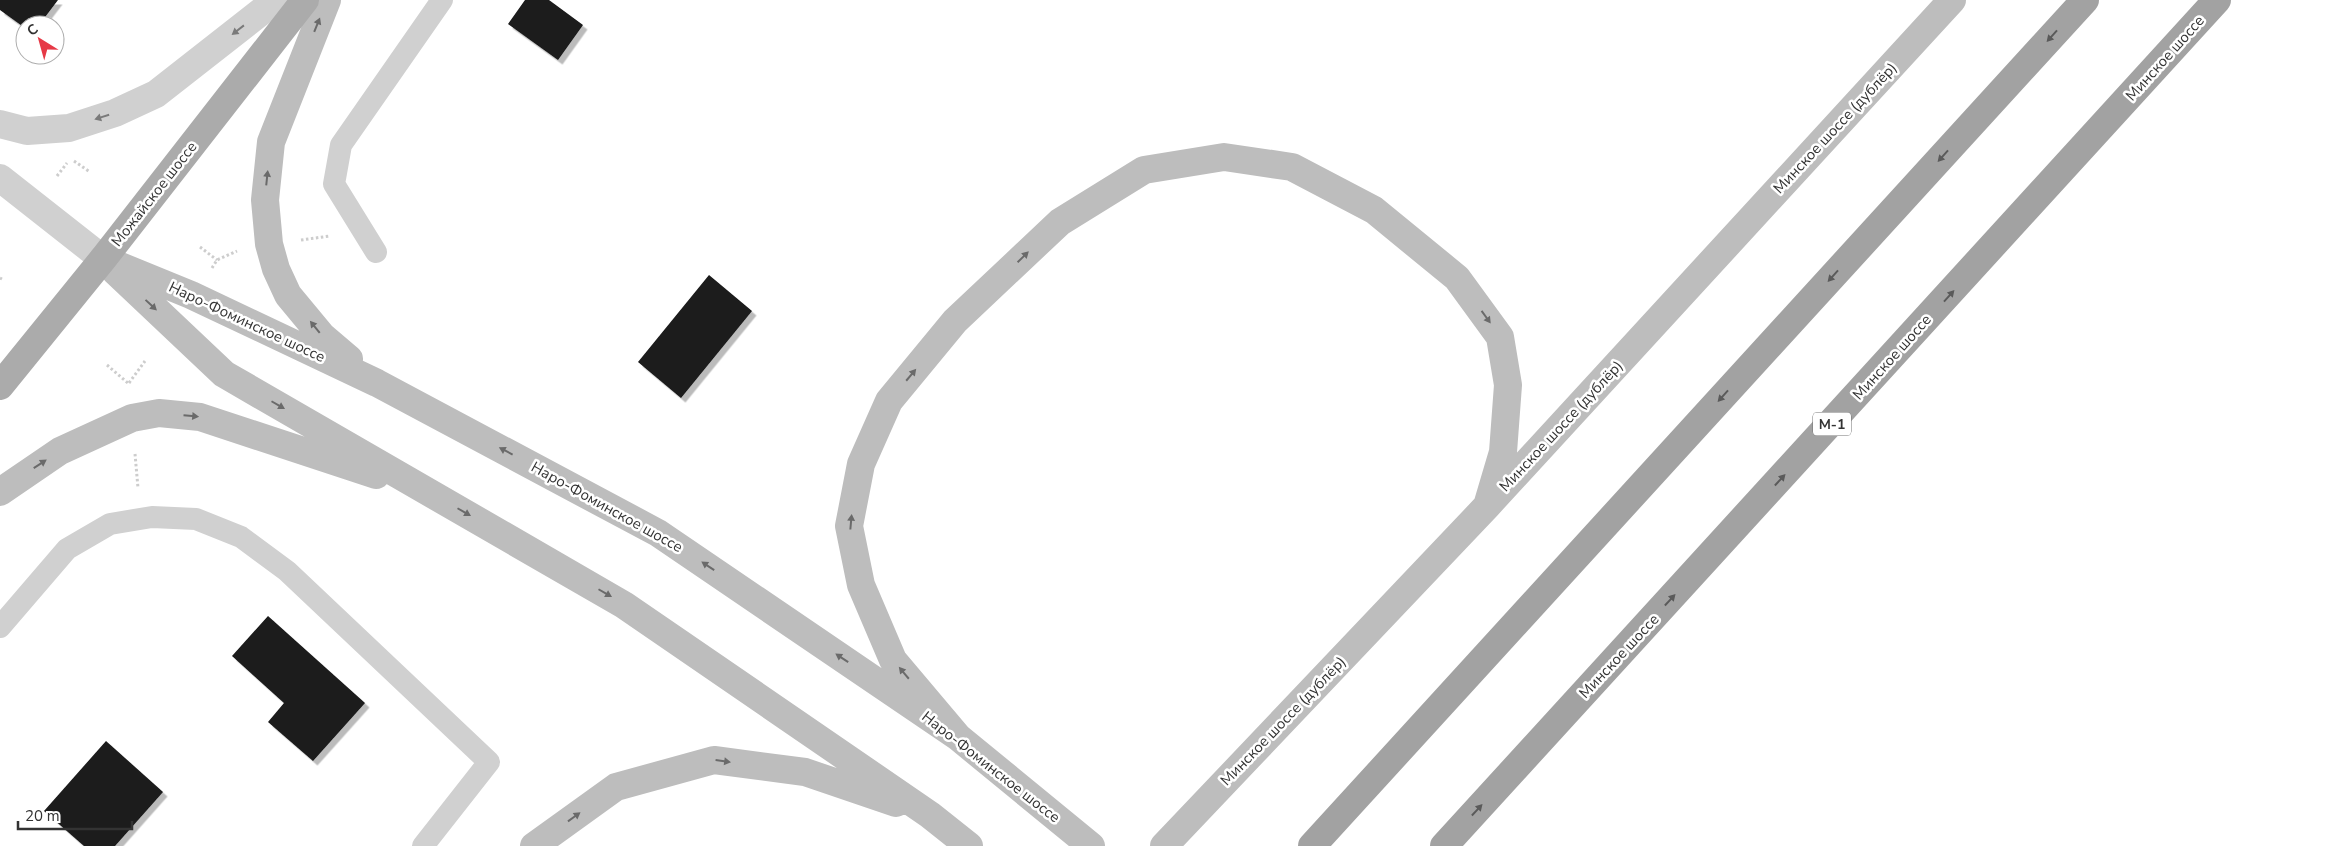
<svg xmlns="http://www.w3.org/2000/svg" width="2325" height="846" viewBox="0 0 2325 846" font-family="'Nunito Sans',sans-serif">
<defs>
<filter id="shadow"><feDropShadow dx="4.5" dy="4.5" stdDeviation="0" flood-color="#0004"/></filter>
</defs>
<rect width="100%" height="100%" fill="#fff"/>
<path fill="#1a1a1a" filter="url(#shadow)" d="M0 0H58L39 25H25V28L0 10Z
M525 0H549L583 25 558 60 508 24Z
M709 275 752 311 681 398 638 362Z
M268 616 365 703 313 761 268 722 284 703 232 656Z
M106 741 163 792 115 846H84L44 811Z"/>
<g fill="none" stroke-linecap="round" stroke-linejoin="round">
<path stroke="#cdcdcd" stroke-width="3" stroke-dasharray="2.5 2.5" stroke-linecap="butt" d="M74 161 90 172
M57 176 67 163
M301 240 330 236
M200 247 217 260
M212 268 217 260 237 251
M0 278 2 279
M107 365 129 384
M129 383 145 361
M135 454 138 488"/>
<path stroke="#d0d0d0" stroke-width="22" d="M376 252 334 184 341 145 442 0
M0 627 67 549 110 524 152 517 196 519 241 537 287 571 489 762 423 846"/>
<path stroke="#d0d0d0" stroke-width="28" d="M0 124 27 131 69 128 115 113 156 94 276 0
M0 178 103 259"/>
<path stroke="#bdbdbd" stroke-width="28" d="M327 0 271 142 265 200 269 244 276 269 288 295 322 336 349 359
M103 259 191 295 377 383 658 533 958 737 1091 846
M115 271 224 374 624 605 930 815 969 846
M0 492 60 451 132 418 159 413 200 417 376 475
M958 737 893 660 861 585 849 526 861 464 889 401 955 321 1060 222 1144 170 1224 157 1292 167 1374 210 1457 278 1500 337 1508 385 1503 452 1487 506
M534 846 616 787 714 760 805 772 896 803
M1164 846 1487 506 1952 0"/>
<path stroke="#ababab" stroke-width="28" d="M0 386 103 259 305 0"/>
<path stroke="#a2a2a2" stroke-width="28" d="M1312 846 2085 0
M1444 846 2217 0"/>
</g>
<defs><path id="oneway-solid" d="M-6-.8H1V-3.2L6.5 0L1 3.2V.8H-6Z" transform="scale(1.25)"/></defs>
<g fill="#6a6a6a">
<use href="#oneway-solid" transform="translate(317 25) rotate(-68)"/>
<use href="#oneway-solid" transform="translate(267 178) rotate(-84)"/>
<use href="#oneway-solid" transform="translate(1023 257) rotate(-44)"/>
<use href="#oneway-solid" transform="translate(151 305) rotate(43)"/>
<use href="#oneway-solid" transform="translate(1486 317) rotate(54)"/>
<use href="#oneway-solid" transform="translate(315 327) rotate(-129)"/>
<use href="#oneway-solid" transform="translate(911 375) rotate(-50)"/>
<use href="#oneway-solid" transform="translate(278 405) rotate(30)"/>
<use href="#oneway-solid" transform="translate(191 416) rotate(5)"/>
<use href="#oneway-solid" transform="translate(506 451) rotate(-152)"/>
<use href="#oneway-solid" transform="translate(40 464) rotate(-33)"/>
<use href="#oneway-solid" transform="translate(464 512) rotate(30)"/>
<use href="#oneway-solid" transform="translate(851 522) rotate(-85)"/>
<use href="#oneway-solid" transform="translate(708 566) rotate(-146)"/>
<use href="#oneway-solid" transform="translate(605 593) rotate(30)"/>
<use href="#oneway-solid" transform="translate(842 658) rotate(-146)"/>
<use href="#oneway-solid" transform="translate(904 673) rotate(-130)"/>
<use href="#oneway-solid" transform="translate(723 761) rotate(8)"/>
<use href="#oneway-solid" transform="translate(574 817) rotate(-36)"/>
</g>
<g fill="#7a7a7a">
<use href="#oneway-solid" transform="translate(238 30) rotate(142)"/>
<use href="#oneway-solid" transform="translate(102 117) rotate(162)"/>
</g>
<g fill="#5a5a5a">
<use href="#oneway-solid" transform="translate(2052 36) rotate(132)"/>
<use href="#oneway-solid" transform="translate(1943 156) rotate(132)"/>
<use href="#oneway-solid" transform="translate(1833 276) rotate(132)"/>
<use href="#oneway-solid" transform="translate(1949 296) rotate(-48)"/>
<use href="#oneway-solid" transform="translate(1723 396) rotate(132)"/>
<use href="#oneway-solid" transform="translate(1780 480) rotate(-47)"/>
<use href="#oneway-solid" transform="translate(1670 600) rotate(-47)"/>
<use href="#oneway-solid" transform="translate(1477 810) rotate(-47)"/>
</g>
<g text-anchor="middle" stroke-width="5" stroke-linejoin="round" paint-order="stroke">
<rect fill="#fff" stroke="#707070" stroke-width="1" x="1813" y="412.5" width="38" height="23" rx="4"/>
<g font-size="14" font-weight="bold" fill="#333">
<text x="1832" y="429">М-1</text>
</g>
<g font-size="15" fill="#333" stroke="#fff">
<text transform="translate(2165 58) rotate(-48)" y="5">Минское шоссе</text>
<text transform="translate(1835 128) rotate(-47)" y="5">Минское шоссе (дублёр)</text>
<text transform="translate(154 194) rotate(-52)" y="5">Можайское шоссе</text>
<text transform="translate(247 322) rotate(25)" y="5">Наро-Фоминское шоссе</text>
<text transform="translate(1892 357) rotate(-48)" y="5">Минское шоссе</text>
<text transform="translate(1561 426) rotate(-47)" y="5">Минское шоссе (дублёр)</text>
<text transform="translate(607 507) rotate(29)" y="5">Наро-Фоминское шоссе</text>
<text transform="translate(1619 656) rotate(-47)" y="5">Минское шоссе</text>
<text transform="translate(1283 721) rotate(-46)" y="5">Минское шоссе (дублёр)</text>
<text transform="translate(991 767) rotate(38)" y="5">Наро-Фоминское шоссе</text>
</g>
</g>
<g transform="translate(40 40) rotate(323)"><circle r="24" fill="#ffffff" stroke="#adadad"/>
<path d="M0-4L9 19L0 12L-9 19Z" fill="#e63946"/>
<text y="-8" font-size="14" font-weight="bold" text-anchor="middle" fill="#333333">С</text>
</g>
<path d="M18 821v8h114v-8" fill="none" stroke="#333333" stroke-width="2.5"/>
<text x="25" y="821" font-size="15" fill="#333333" stroke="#ffffff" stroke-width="4" paint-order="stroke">20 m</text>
</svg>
